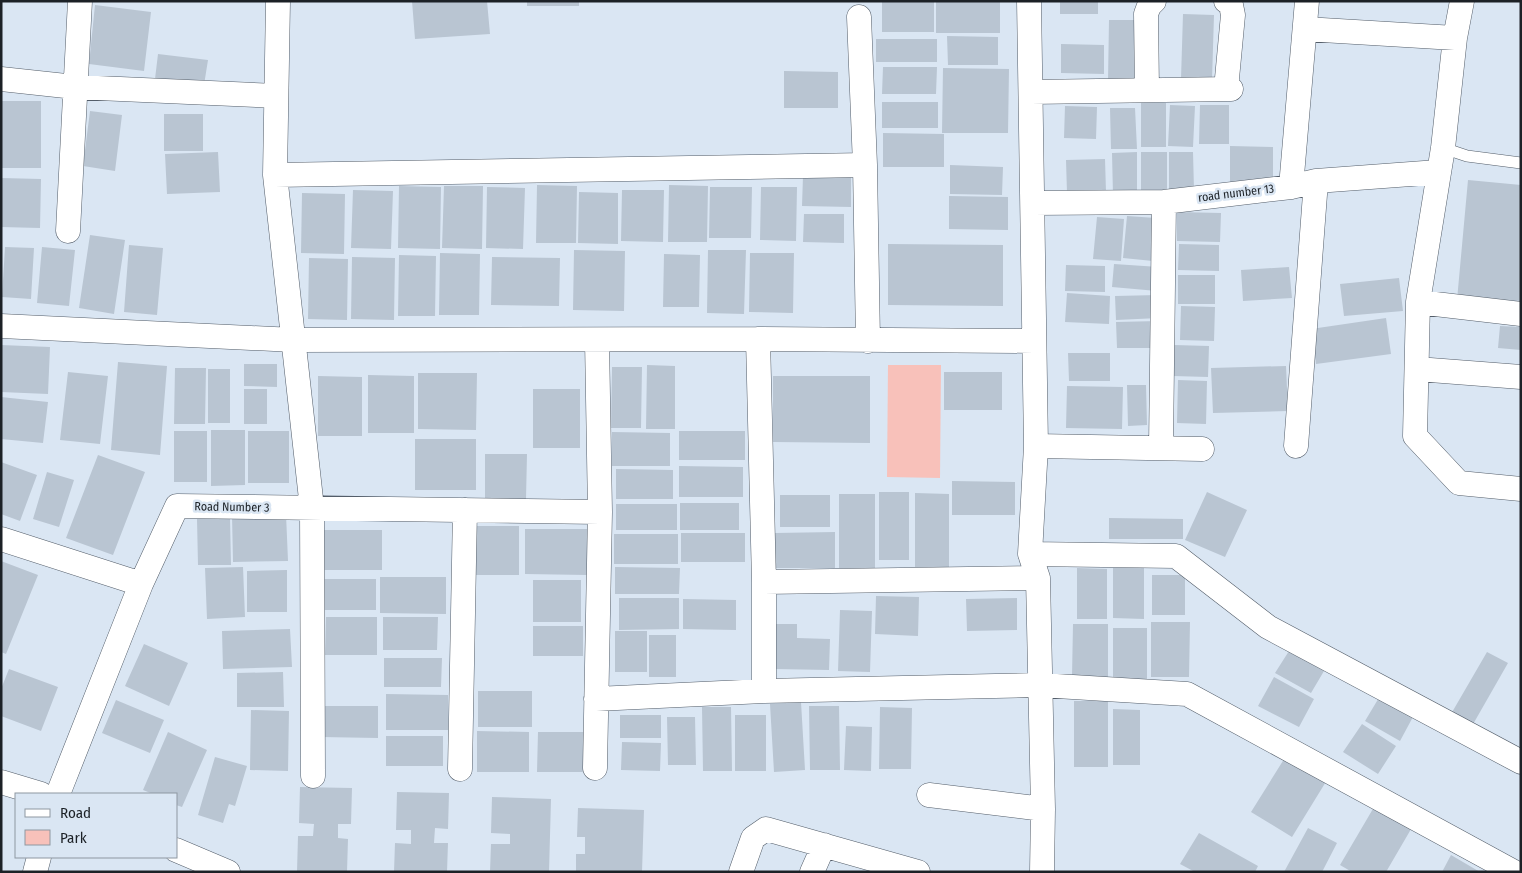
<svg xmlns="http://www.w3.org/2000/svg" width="1522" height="873" viewBox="0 0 1522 873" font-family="'Fira Sans Condensed',sans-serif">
<rect width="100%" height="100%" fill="#dae6f3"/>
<path fill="#f8c1ba" d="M888 365H941L940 478 887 477Z"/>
<path fill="#b9c5d2" d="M412 1H487L490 34 415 39Z
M527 1H579V6H527Z
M936 1H1000V33H936Z
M1060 1H1098V14H1060Z
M882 2H934V32H882Z
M95 5 151 12 144 71 89 64Z
M1183 14 1214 15 1212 80 1181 79Z
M1109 20H1135L1134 81H1108Z
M947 36 998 37V65H948Z
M876 39H937V62H876Z
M1061 44 1104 45V74L1061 73Z
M158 54 208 60 204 85 155 79Z
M883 67H937L936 94H882Z
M943 68 1009 69 1008 133H942Z
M784 71 838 72V108H784Z
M1 101H41V168H1Z
M882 102H938V128H882Z
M1141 103H1166V147H1141Z
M1170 105 1195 106 1193 147 1168 146Z
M1200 105H1229V144H1199Z
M1065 106 1097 107 1096 139 1064 138Z
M1110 108H1135L1137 149H1111Z
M90 111 122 115 115 171 83 166Z
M164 114H203V151H164Z
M883 133 944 134V167H883Z
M1230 146 1273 147V182H1230Z
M218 152 220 192 167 194 165 154Z
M1137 152V195H1113L1112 153Z
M1141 152H1167V195H1141Z
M1169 152H1193L1194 190 1169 191Z
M1105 159 1106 192 1067 193 1066 160Z
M950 165 1003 167 1002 195 950 194Z
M803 176 851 177V207L802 206Z
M1 178 41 179 40 228 1 227Z
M1468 180 1521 185V306L1457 300Z
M537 185 577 186 576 243H536Z
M669 185 708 186 707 242H668Z
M399 186 441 187 440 249 398 248Z
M444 186H483L482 249 442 248Z
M487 187 525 188 523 249 486 248Z
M710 187H752L751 238H709Z
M761 187H797L796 241 760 240Z
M353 190 393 191 391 249 351 248Z
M622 190H664L663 242 621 241Z
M579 192 618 193V244L578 243Z
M302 193 345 194 344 254 301 253Z
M949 196 1008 197V230L949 229Z
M1177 212 1221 213 1220 242 1177 241Z
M804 214H844V243L803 242Z
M1127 216 1156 218 1153 261 1123 258Z
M1097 217 1124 219 1121 261 1093 259Z
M90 235 125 240 114 314 79 308Z
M888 244 1003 245V306L888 305Z
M1179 244 1219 245V271L1178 270Z
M129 245 163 248 157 315 124 312Z
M5 247 34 248 31 299 2 297Z
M42 247 75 250 69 306 37 303Z
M574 250 625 251 624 311 573 310Z
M708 250H746L744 314 707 313Z
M440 253 480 254 479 315H439Z
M750 253H794L793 313 749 312Z
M664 254 700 255 699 307H663Z
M399 255 436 256 435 316H398Z
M352 257 395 258 394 320 351 319Z
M492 257 560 258 559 306 491 305Z
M309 258 348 259 347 320 308 319Z
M1114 264 1159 267 1157 291 1112 287Z
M1066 265 1105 266V292L1065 291Z
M1289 267 1292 298 1243 301 1241 270Z
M1178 275H1215V304H1178Z
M1399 278 1403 311 1344 316 1340 284Z
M1067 293 1110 296 1109 324 1065 322Z
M1158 295 1159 318 1116 320 1115 296Z
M1181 306 1215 307 1214 341 1180 340Z
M1386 318 1391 354 1316 364 1311 329Z
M1159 321 1160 348H1117L1116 322Z
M1500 326 1521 327V350L1498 348Z
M1 345 50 347 48 394 1 392Z
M1174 345 1209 346 1208 377 1173 376Z
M1068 353H1110V381H1069Z
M118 362 167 366 160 455 111 450Z
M244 364H277V387L244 386Z
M647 365 675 366V429H646Z
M1286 366 1288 411 1213 413 1211 368Z
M612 367H642L641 428H611Z
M175 368H206L205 424H174Z
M208 369H230V423H208Z
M68 372 108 376 100 444 60 440Z
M944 372H1002V410H944Z
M418 373H477L476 430 418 429Z
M368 375 414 376V433H368Z
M318 376 362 377V436H318Z
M773 376H870V443L773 442Z
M1178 380 1207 381 1206 424 1177 423Z
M1127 385H1146L1147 425 1128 426Z
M1067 386 1123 387 1122 429 1066 428Z
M244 389H267V424H244Z
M533 389H580V448H533Z
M1 397 48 402 43 443 1 439Z
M211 430H245V485L211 486Z
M174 431H207V482H174Z
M248 431H289V483H248Z
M679 431H745V460H679Z
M612 432 670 433V466H612Z
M415 439H476V490H415Z
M485 454H527L526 499H485Z
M98 455 145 472 113 555 66 538Z
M1 462 37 475 20 521 1 514Z
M679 466 743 467V497H679Z
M616 469 673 470V499H616Z
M47 472 74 480 59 527 33 519Z
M952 481 1015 482V515H952Z
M879 492H909V560H879Z
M1207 492 1247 510 1225 557 1185 540Z
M915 493 949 494V567H915Z
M839 494H875V569L839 568Z
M780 495H830V527H780Z
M680 503H739V530H680Z
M616 504H677V530H616Z
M286 514 288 561 233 562 232 515Z
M230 518 231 565H198L197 519Z
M1109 518 1183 519V539H1109Z
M470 526H519V575H470Z
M525 529H587V575L525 574Z
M319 530H382V570H320Z
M835 532V568H775V533Z
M681 533H745V562H681Z
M614 534H678V564H614Z
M1 561 38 575 6 654 1 652Z
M243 567 245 617 207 619 205 568Z
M615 567 680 568 679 594H615Z
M1077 568 1107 569V619H1077Z
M1113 568H1144V619L1113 618Z
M287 570V612H247V571Z
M1152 575H1185V615H1152Z
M380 577H446V614L380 613Z
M322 579H376V610H322Z
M533 580H581V622H533Z
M876 596 919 597 918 636 875 634Z
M619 598H679V629L619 630Z
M1017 598V630L967 631 966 599Z
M683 599 736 600V630L683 629Z
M840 610 872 611 870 672 838 671Z
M326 617H377V655H325Z
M383 617H438L437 650H383Z
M1151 622H1190L1189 677H1151Z
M776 624H797V638L830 639 829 670 775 669Z
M1073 624H1108V677H1072Z
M533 626H583V656H533Z
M1113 628H1147V679H1113Z
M290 629 292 667 223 669 222 631Z
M615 631H647V672H615Z
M649 635H676V677H649Z
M144 644 188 663 169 706 125 686Z
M1289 651 1324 671 1311 693 1275 673Z
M1487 652 1508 663 1472 726 1451 714Z
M384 658H442L441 687H384Z
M9 669 58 687 41 731 1 716V689Z
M283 672 284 707H237V673Z
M1274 677 1314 699 1299 727 1258 706Z
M478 691H532V727H478Z
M386 694 448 695V730H386Z
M1380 696 1414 715 1400 741 1365 721Z
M116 700 164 720 150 753 102 733Z
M1074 701H1108V767H1074Z
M801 702 805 770 774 772 770 704Z
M321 706H378V738L321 737Z
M809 706H839L840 770H810Z
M702 707H731L732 771H703Z
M880 707 912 708 911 769H879Z
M1113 709 1140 710V765H1113Z
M251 710 289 711 288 771 250 770Z
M620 715H661V738H620Z
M735 715H766V771H735Z
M667 717H695L696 765H668Z
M1362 724 1396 746 1378 774 1343 752Z
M846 726 872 727 871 771 844 770Z
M477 731 529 732V772H477Z
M168 732 207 750 182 807 176 805V794H153L143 790Z
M538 732H589L588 772H537Z
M386 736H443V766H386Z
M622 742 661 743 660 771 621 770Z
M1286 756 1327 780 1292 837 1251 812Z
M215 757 247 766 235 806 229 804 223 823 198 815Z
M300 787 352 788 351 824H338V838L348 839 347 872H297L298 836H313L314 824 299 823Z
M397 792 449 793 448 829 435 828 434 843H448L447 872H394L395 843 411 844V830H396Z
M492 797 551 799 549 872H490L491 844H510V834L491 833Z
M1377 802 1414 824 1386 872H1352L1340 865Z
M578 808 644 810 642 872H576V854H585V837H577Z
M1308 828 1337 843 1322 872H1284Z
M1199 833 1258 866 1255 872H1195L1180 864Z
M1451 855 1480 872H1442Z"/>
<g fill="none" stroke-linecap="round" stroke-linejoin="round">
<defs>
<path id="service" d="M1443 148 1467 156 1521 163"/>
<path id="minor" d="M278 1 275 175 312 508 313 776
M1029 1 1036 446 1030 554 1038 578 1043 809 1042 872
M1462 1 1455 38 1443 148 1418 302 1415 436 1459 483 1521 489
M859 17 865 165 868 341
M1305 29 1455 38
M1 79 75 87 276 96
M1226 89 1233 15 1231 5 1226 1
M1147 90 1146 14 1149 6 1154 1
M1031 92 1231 89
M275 175 865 165
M1291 187 1307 1
M1033 203 1164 202 1291 187 1316 181 1438 172
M68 231 80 1
M1418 302 1521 314
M1 326 294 340 758 339 1034 341
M758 339 764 582V691
M1417 369 1521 377
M1036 446 1202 449
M1296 446 1316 181
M1161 447 1164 202
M1 539 141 584
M1030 554 1176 556 1268 627 1521 762
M764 582 1038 578
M596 699 764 691 1040 685 1187 694 1514 872
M595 768 600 512 597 340
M460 769 465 510
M1 782 41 794
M58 794 141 584 177 506 600 512
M929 795 1043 809
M176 850 228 872
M35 872 39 857
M741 872 753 838 766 829 918 872
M812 872 824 845"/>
</defs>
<use href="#service" stroke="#535d69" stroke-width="12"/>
<use href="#minor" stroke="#535d69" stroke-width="25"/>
<use href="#service" stroke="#fff" stroke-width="11"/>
<use href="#minor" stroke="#fff" stroke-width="24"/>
</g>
<g text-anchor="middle" stroke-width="5" stroke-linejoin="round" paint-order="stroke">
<g font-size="12" fill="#1c2126" stroke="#dae6f3">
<text transform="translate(1236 193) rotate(-7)" y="4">road number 13</text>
<text transform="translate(232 507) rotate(1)" y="4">Road Number 3</text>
</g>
</g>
<rect width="1522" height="873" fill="none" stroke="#1c2126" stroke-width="5"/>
<rect x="15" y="793" width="162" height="65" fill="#dae6f3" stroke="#8e97a1"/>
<rect x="25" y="809" width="25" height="8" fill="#ffffff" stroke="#8e97a1"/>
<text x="60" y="818" font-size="15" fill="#1c2126">Road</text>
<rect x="25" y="830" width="25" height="15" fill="#f8c1ba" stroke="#8e97a1"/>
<text x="60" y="843" font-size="15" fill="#1c2126">Park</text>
</svg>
